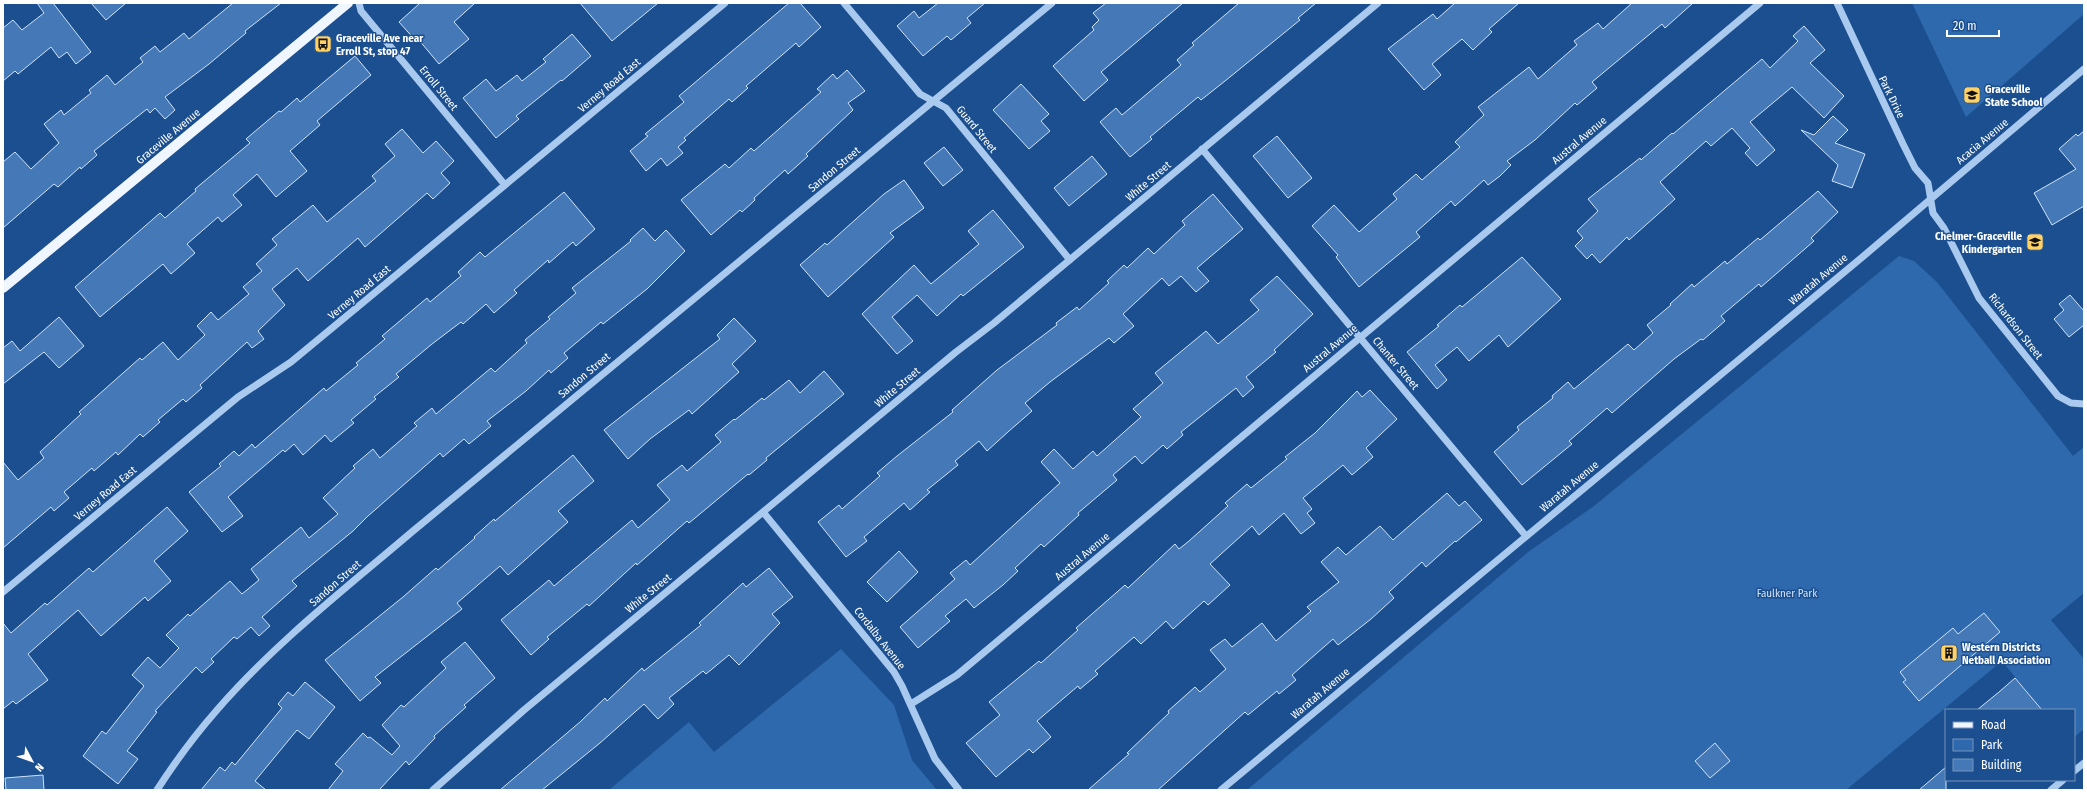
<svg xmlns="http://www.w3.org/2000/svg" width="2087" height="793" viewBox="0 0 2087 793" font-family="'Fira Sans Condensed',sans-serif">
<rect width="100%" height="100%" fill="#1b4f8f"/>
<path fill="#2e69ad" d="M1912 3H2084V14L1966 117Z
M1899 256 1914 261 1937 282 2073 456 2084 447V593L2051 620 2084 659V729L2074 737V710H2042L2002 661 1846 790H1247L1528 552 1594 506Z
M841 649 894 705 912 760 937 790H609L689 722 714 752Z"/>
<path fill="#4478b7" stroke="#cfe3fa" d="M37 3H53L91 52 76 64 67 52 59 58 51 47 18 74 15 71 3 81V28L13 20 22 30 44 13Z
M91 3H126L106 20Z
M233 3H281L245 31 246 33 209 64 165 97 175 110 165 119 155 108 150 113 147 109 94 151 97 155 81 169 80 167 58 187 54 184 3 228V162L15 152 31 169 59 143 44 124 61 110 64 115 91 93 89 90 107 75 115 85 143 62 140 58 155 46 160 52 184 33 189 39Z
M420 3H475L454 22 469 39 439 64 418 39 416 41 399 22Z
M580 3H658L612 41Z
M789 3H800L821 27 799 47 796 43 746 86 748 88 732 102 729 99 684 138 686 140 678 147 683 153 667 166 661 158 646 171 630 151 648 136 645 134 684 102 679 96Z
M938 3H985L967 18 971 23 951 40 947 36 923 56 897 26 914 11 919 18Z
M1106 3H1183L1101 72 1108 80 1084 101 1053 66 1094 30 1092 27 1099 20 1093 13Z
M1239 3H1316L1298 18 1300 20 1225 81 1201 100 1198 97 1150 137 1152 139 1130 157 1100 122 1116 108 1122 115 1181 65 1177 60 1194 45 1192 43Z
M1455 3H1519L1489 29 1492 32 1473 50 1462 39 1432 64 1441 75 1424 90 1388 49 1433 14 1437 19Z
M1632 3H1693L1665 28 1662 24 1592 82 1597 88 1577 105 1575 103 1535 140 1507 161 1511 165 1500 176 1488 185 1484 180 1455 206 1451 201 1416 232 1420 237 1359 287 1336 257 1338 255 1312 226 1334 205 1359 232 1397 199 1393 194 1416 174 1422 180 1460 147 1455 142 1484 115 1478 107 1529 67 1538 79 1577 45 1574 41 1598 23 1603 29Z
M1804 26 1825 50 1810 63 1844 96 1824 118 1792 87 1750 122 1775 150 1757 166 1745 153 1750 148 1732 128 1711 146 1706 141 1660 182 1675 199 1629 240 1627 237 1600 263 1592 254 1587 259 1575 246 1583 238 1577 231 1598 211 1588 199 1640 158 1641 160 1672 133 1673 134 1762 59 1770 68 1798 41 1793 36Z
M572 34 591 56 562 81 561 80 516 116 519 119 496 138 463 98 486 79 496 91 517 75 522 81 546 62 543 59Z
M355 56 371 75 317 121 320 125 290 151 307 171 276 197 257 174 233 195 242 205 222 222 218 217 187 244 195 253 171 274 163 264 100 317 75 287 160 213 165 218 196 191 195 189 250 143 246 139 279 111 281 112 297 98 300 102Z
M847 70 865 91 848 103 853 110 806 154 808 156 788 174 785 170 754 198 755 200 742 212 740 210 711 235 681 200 725 164 729 168 751 148 754 151 821 92 817 89 833 74 837 79Z
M1021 84 1049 114 1041 121 1050 131 1029 149 993 110Z
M1833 116 1848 130 1835 143 1865 154 1852 188 1832 181 1838 165 1801 130 1814 135Z
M402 129 423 153 436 141 454 161 441 173 450 183 433 199 427 193 365 247 358 238 308 281 297 268 272 289 285 305 258 331 264 339 252 348 247 342 200 385 202 388 186 402 183 399 158 420 160 422 143 437 140 434 118 455 116 452 94 471 92 468 64 492 69 498 54 511 51 507 3 548V462L18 480 44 458 40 452 81 414 79 412 140 358 142 360 163 342 178 360 205 335 197 326 211 312 218 320 249 294 243 287 262 271 256 264 277 245 272 239 313 205 327 222 376 181 372 176 395 156 385 144Z
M2084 131V206L2052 225 2034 193 2076 169 2059 149 2076 134 2078 136Z
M1277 136 1312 178 1288 198 1253 156Z
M944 147 963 170 943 186 924 163Z
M1092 156 1107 174 1069 206 1054 188Z
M904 180 924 208 890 233 894 237 828 297 800 265 825 243 827 245 884 194Z
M1818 191 1838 212 1811 238 1814 241 1761 287 1759 284 1721 316 1725 321 1703 340 1701 339 1674 359 1612 413 1607 408 1569 441 1572 444 1522 485 1494 452 1519 430 1517 427 1553 398 1552 396 1568 382 1574 389 1628 344 1634 350 1653 333 1647 325 1671 305 1670 304 1692 284 1694 287 1725 261 1727 264 1758 238 1760 240Z
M564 192 595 229 576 246 573 242 549 263 548 260 514 290 517 293 494 313 486 304 463 324 461 322 432 344 396 374 399 377 374 397 376 399 351 420 354 423 331 442 325 435 303 455 294 444 285 452 283 450 228 497 243 516 222 532 189 492 221 466 219 464 234 451 239 456 252 444 255 448 324 388 326 391 358 365 356 363 385 339 382 336 408 314 427 298 430 302 461 276 458 272 480 252 485 257Z
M1213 194 1243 229 1197 268 1209 281 1196 292 1181 276 1169 286 1162 278 1123 314 1134 326 1114 343 1109 338 1050 382 1025 403 1032 411 1009 431 987 451 979 441 955 461 958 465 927 490 930 492 910 510 904 503 864 537 867 541 846 557 818 522 839 505 842 509 880 476 877 473 897 456 953 412 952 410 997 370 1057 325 1056 323 1077 307 1079 310 1109 283 1107 281 1124 265 1127 268 1148 248 1154 254 1185 225 1182 221Z
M993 210 1024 247 963 296 961 294 937 316 917 295 892 317 913 341 897 354 862 314 914 265 931 284 979 244 968 231Z
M643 228 655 241 666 230 685 251 647 289 603 324 601 322 564 353 568 358 551 373 549 370 526 391 487 421 491 426 469 444 464 439 443 457 440 453 368 516 353 531 292 581 297 586 262 617 270 626 259 636 251 627 237 639 234 637 211 659 214 662 202 673 196 667 155 711 157 712 127 751 138 759 118 784 83 756 102 731 106 734 144 686 132 675 148 657 160 668 179 648 166 635 188 614 190 616 230 581 242 594 259 580 251 569 270 553 301 527 309 538 338 514 323 498 355 468 353 466 373 449 380 458 417 426 414 423 432 408 436 414 491 368 495 372 527 343 525 340 550 319 548 317 576 293 572 288 631 241 630 240Z
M1522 257 1561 299 1508 347 1499 335 1469 361 1457 347 1435 365 1447 380 1437 389 1407 352 1439 326 1437 325 1460 305 1462 307Z
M1277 276 1313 314 1274 350 1276 352 1246 377 1254 387 1243 397 1236 388 1181 432 1183 435 1167 449 1163 445 1142 464 1135 456 1113 475 1117 480 1078 513 1079 515 1044 547 1041 544 1015 568 1018 571 1003 585 974 608 966 599 945 616 950 621 918 648 900 627 955 579 950 573 966 560 970 565 1060 483 1041 462 1054 449 1073 469 1093 451 1097 456 1141 417 1133 409 1163 383 1155 373 1206 331 1218 344 1259 310 1250 300Z
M2070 295 2084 311V325L2069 337 2054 319 2064 310 2059 304Z
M59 317 84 346 59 368 44 352 3 384V348L12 341 20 351Z
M734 318 756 341 732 364 739 372 692 414 689 410 650 439 628 459 604 430 720 339 717 335Z
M824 371 844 394 766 458 767 460 749 475 748 474 689 523 687 521 637 565 636 563 589 606 587 604 547 637 549 639 531 655 501 620 549 580 554 586 632 520 638 528 670 500 657 485 682 465 687 471 721 442 715 435 734 419 735 420 762 398 764 400 789 380 800 393Z
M1370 390 1397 419 1366 448 1373 457 1352 475 1343 465 1303 498 1312 509 1307 513 1315 523 1301 534 1284 513 1259 535 1252 526 1210 564 1230 585 1208 605 1204 601 1173 629 1166 621 1141 644 1134 637 1095 671 1098 674 1080 689 1078 686 1037 721 1051 737 1033 753 1029 749 996 777 966 743 1000 715 989 702 1039 661 1041 663 1078 630 1076 628 1125 585 1128 588 1175 544 1179 549 1189 541 1228 506 1225 503 1247 484 1251 488 1287 459 1285 457 1315 433 1357 391 1362 397Z
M573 455 594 481 558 511 568 522 508 575 500 566 457 603 462 609 375 677 381 683 360 701 325 660 403 597 436 568 438 570 475 538 474 537 494 519 495 521Z
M1447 493 1459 506 1465 501 1482 520 1456 542 1455 541 1426 567 1422 562 1389 592 1394 598 1371 619 1338 645 1333 639 1292 675 1296 680 1279 694 1277 691 1248 715 1245 712 1158 790H1088L1129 754 1127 753 1169 713 1168 711 1195 687 1200 692 1226 669 1210 650 1225 639 1232 647 1262 623 1276 641 1311 611 1307 607 1339 582 1321 562 1338 547 1346 555 1380 526 1393 540Z
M167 507 188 531 154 561 171 581 148 601 145 597 101 636 78 610 28 654 48 680 16 704 13 701 3 709V623L11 633 45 603 47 605 89 568 93 572Z
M899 551 918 572 887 602 867 582Z
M769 568 793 597 772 614 780 623 739 665 729 655 706 674 703 671 669 698 674 704 658 719 644 704 600 743 542 790H500L580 722 605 698 607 701 642 668 644 671 701 625 699 623 743 583 746 587Z
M1984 613 2000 632 1919 701 1903 682 1906 680 1900 672 1953 628 1958 634Z
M465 642 495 678 464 705 466 707 434 736 435 738 409 765 406 761 379 790H328L343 771 335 764 363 733 368 738 370 737 392 755 400 746 382 725 401 705 404 707 446 668 441 662Z
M2015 678 2042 710H1977L1999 692Z
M305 682 335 707 309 739 297 730 255 781 266 790H201L220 767 225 771 232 762 235 765 282 708 278 704 288 692 293 696Z
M1715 743 1730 761 1710 778 1695 761Z
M1946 767V790H1919Z
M43 775 44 790H6L5 778Z"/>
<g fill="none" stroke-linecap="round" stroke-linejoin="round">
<path stroke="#a9c9ee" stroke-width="7" d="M359 3 361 11 505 185
M844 3 920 94 946 108 1070 260
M1837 3 1903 144 1915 168 1928 183 1933 213 1944 228 1979 298 2058 396 2071 403 2084 404
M1202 149 1526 536
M763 512 894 672 902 686 935 759 959 790
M3 592 238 397 291 362 725 3
M911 704 957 675 1760 3
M2074 771 2084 763
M157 790C175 762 195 735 217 710 275 643 346 588 413 531L1052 3
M433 790 524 710 956 352 994 323 1378 3
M1221 790 1866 254 2084 69
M2051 790 2063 780"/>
<path stroke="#f0f6ff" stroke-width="10" d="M3 288 348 3"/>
</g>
<defs>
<symbol id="bus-square" viewBox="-11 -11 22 22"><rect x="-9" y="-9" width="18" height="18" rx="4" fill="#ffd166" stroke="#1b4f8f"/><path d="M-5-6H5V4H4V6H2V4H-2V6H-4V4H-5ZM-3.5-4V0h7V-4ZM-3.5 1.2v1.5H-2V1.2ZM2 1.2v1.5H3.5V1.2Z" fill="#111"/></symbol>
<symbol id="school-square" viewBox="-11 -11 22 22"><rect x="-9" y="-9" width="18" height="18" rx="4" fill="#ffd166" stroke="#1b4f8f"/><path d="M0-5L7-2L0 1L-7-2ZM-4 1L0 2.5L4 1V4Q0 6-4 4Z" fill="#111"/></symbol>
<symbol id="building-square" viewBox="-11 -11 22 22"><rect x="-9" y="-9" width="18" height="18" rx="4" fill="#ffd166" stroke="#1b4f8f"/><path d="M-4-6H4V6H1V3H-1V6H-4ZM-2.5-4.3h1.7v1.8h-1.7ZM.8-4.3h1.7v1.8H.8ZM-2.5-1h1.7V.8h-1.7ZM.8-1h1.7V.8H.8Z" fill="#111"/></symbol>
</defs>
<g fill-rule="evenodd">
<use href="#bus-square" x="313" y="34" width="20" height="20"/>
<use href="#school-square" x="1962" y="85" width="20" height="20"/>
<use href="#school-square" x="2025" y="232" width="20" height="20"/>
<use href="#building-square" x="1939" y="643" width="20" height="20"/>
</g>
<g text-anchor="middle" stroke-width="3" stroke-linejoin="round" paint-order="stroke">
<g font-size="11" font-weight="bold" fill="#fff" stroke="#1b4f8f" text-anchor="start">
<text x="336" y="42">Graceville Ave near<tspan x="336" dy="13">Erroll St, stop 47</tspan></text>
<text x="1985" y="93">Graceville<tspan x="1985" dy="13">State School</tspan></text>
<text x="2022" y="240" text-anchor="end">Chelmer-Graceville<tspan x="2022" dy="13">Kindergarten</tspan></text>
<text x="1962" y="651">Western Districts<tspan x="1962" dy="13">Netball Association</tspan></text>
</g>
<g font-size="11" fill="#fff" stroke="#1b4f8f">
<text transform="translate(609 85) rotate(-40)" y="4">Verney Road East</text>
<text transform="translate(439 88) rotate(51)" y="4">Erroll Street</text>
<text transform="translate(1892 97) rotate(64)" y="4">Park Drive</text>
<text transform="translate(977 129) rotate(51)" y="4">Guard Street</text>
<text transform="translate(168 136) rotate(-40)" y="4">Graceville Avenue</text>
<text transform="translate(1579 140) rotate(-40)" y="4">Austral Avenue</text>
<text transform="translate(1982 141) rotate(-40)" y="4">Acacia Avenue</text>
<text transform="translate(834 169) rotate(-40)" y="4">Sandon Street</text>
<text transform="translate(1148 181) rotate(-40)" y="4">White Street</text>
<text transform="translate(1818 279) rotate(-40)" y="4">Waratah Avenue</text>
<text transform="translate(359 292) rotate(-40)" y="4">Verney Road East</text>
<text transform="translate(2016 326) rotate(52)" y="4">Richardson Street</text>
<text transform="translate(1330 348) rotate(-40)" y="4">Austral Avenue</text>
<text transform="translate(1396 363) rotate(50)" y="4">Chanter Street</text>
<text transform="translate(584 375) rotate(-40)" y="4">Sandon Street</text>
<text transform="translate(897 387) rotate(-40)" y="4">White Street</text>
<text transform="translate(1569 486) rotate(-40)" y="4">Waratah Avenue</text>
<text transform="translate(105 493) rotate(-40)" y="4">Verney Road East</text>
<text transform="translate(1082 556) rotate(-40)" y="4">Austral Avenue</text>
<text transform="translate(335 583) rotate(-41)" y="4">Sandon Street</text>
<text transform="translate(648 593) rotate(-39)" y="4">White Street</text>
<text transform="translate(880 638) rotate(52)" y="4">Cordalba Avenue</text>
<text transform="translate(1320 693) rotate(-40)" y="4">Waratah Avenue</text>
</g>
<g font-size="11" fill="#cfe3fa" stroke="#1b4f8f">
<text x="1787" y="597">Faulkner Park</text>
</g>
</g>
<rect width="2087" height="793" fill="none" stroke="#ffffff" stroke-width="8"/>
<rect x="1945" y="709" width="130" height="72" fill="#1b4f8f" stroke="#7695bc"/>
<rect x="1953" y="722" width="20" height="6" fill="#f0f6ff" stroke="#7695bc"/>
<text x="1981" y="729" font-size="12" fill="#ffffff">Road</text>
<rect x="1953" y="739" width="20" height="12" fill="#2e69ad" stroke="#7695bc"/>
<text x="1981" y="749" font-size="12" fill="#ffffff">Park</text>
<rect x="1953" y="759" width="20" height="12" fill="#4478b7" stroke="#7695bc"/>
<text x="1981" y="769" font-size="12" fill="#ffffff">Building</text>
<g transform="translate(32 761) rotate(131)" stroke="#1b4f8f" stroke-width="3" paint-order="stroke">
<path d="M0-3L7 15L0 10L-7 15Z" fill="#ffffff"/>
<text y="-6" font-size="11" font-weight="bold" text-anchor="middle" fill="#ffffff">N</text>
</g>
<path d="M1947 30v6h52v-6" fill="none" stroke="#ffffff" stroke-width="2"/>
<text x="1953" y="30" font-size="12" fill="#ffffff" stroke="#1b4f8f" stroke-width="3" paint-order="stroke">20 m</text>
</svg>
